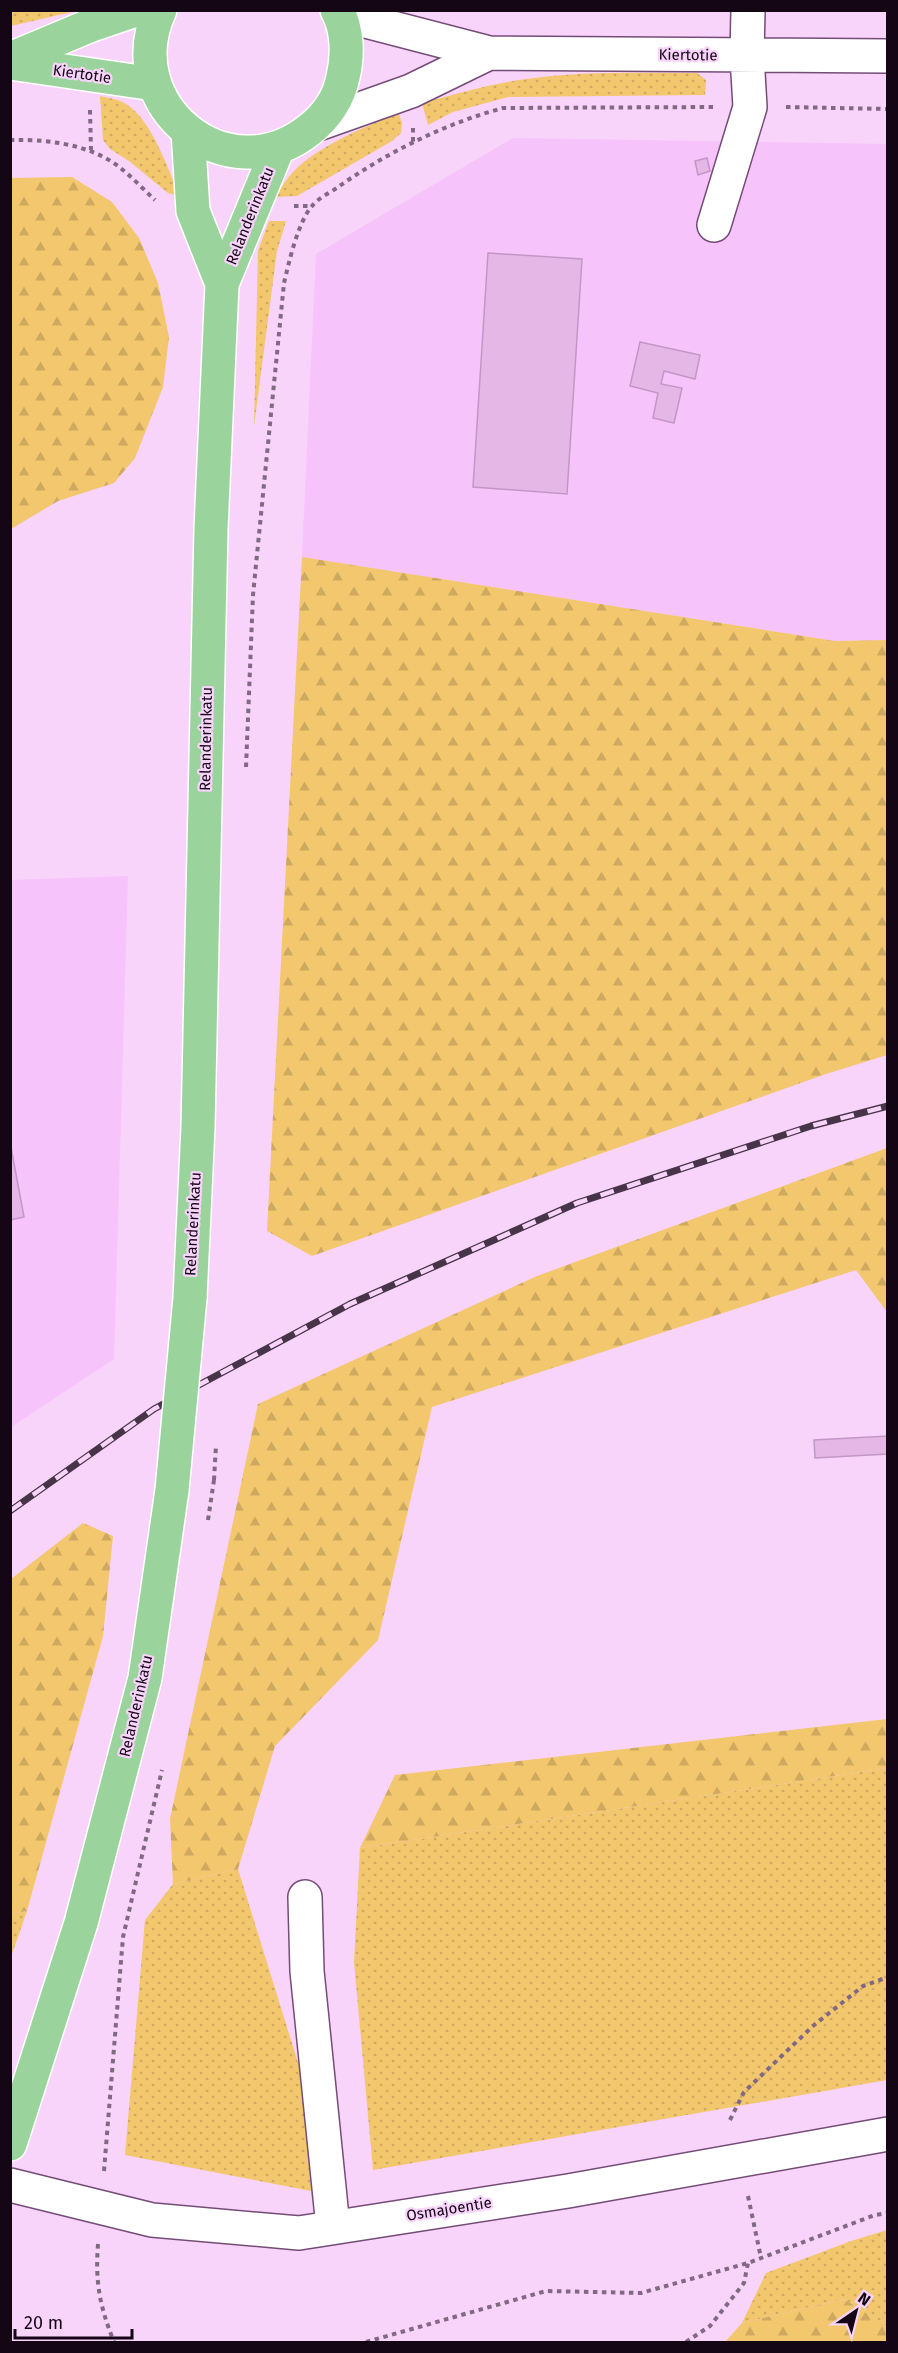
<svg xmlns="http://www.w3.org/2000/svg" width="898" height="2353" viewBox="0 0 898 2353" font-family="'Fira Sans',sans-serif">
<defs>
<pattern id="grass-dots" width="8" height="8" patternUnits="userSpaceOnUse" patternTransform="scale(1.5)"><rect width="8" height="8" fill="#f2c76e"/><path d="M2 2h.1M6 6h.1" fill="none" stroke="#cfa95e" stroke-width="1.8" stroke-linecap="round"/></pattern>
<pattern id="forest-firs" width="22" height="20" patternUnits="userSpaceOnUse" patternTransform="scale(1.5)"><rect width="22" height="20" fill="#f2c76e"/><path d="M5 1l3.5 6h-7zM16 11l3.5 6h-7z" fill="#cfa95e"/></pattern>
</defs>
<rect width="100%" height="100%" fill="#f8d3fa"/>
<path fill="#f6c3fa" d="M513 138 887 144V640L835 641 302 557 316 254Z
M128 876 114 1359 11 1427V880Z"/>
<path fill="url(#grass-dots)" d="M76 11 11 26V11Z
M697 73 706 80 705 95 508 97 453 112 428 125 422 103C456 94 490 84 526 79 582 71 640 73 697 73Z
M100 96C108 98 119 99 126 104 152 120 167 168 180 196L168 193 129 161 110 149 103 140Z
M399 114 402 123 401 133 392 141 297 196 274 197C282 187 289 175 298 167 324 144 367 125 399 114Z
M269 221H286L277 251 254 426 258 251Z
M887 1768V2080L373 2170 354 1962 360 1848Z
M238 1869 325 2150 311 2191 125 2155 145 1920 173 1884Z
M27 1911 11 1957V1914Z
M887 2230V2326L844 2299 742 2323 766 2273 851 2241Z"/>
<path fill="url(#forest-firs)" d="M72 177 112 202 139 238 158 283 169 337 163 387 135 458 114 483 58 501 11 529V178Z
M302 557 835 641 887 640V1055L826 1074 312 1256 267 1231Z
M887 1148V1312L856 1270 432 1407 378 1640 275 1746 238 1869 173 1884 170 1819 258 1404 537 1276Z
M83 1523 113 1536 103 1636 27 1911 11 1914V1579Z
M887 1719V1768L360 1848 395 1775Z
M844 2299 887 2326V2342H725L742 2323Z"/>
<path fill="#e4b7e7" stroke="#c297c5" stroke-width="1.5" d="M707 158 710 171 698 175 695 161Z
M488 253 582 259 567 494 473 487Z
M640 342 700 355 695 379 664 371 661 384 682 388 674 423 653 418 658 393 630 386Z
M10 1142 24 1217 10 1220Z
M888 1436V1454L815 1458 814 1440Z"/>
<g fill="none" stroke-linecap="round" stroke-linejoin="round">
<defs>
<path id="minor" d="M339 14 489 53 888 56
M318 124 411 91 489 53
M714 225 750 107 747 56 748 10
M305 1897 307 1971 333 2227
M10 2185 152 2220 299 2233 568 2191 888 2134"/>
<path id="major" d="M160 10C116 105 227 195 309 130 326 117 339 98 343 77 348 56 348 30 337 10
M10 59 89 26 136 10
M10 63 154 84
M188 131 193 211 222 284
M190 1298 198 1127 211 529 222 284 278 148
M10 2144 81 1923 145 1678 172 1490"/>
</defs>
<use href="#minor" stroke="#744d77" stroke-width="36"/>
<use href="#major" stroke="#fff" stroke-width="36"/>
<path stroke="#816883" stroke-width="4" stroke-dasharray="4.5 4.5" stroke-linecap="butt" d="M786 107 888 109
M90 110 91 150
M413 128V142
M10 140C45 139 89 144 118 166 131 176 143 189 155 200
M294 206H312
M246 767 253 595 284 283C289 262 298 222 312 206 318 198 330 193 338 187 388 152 444 124 503 108L713 107
M208 1520 214 1480
M730 2120 744 2092 813 2026 863 1986 888 1977
M104 2171 123 1937 162 1770
M748 2196 761 2258
M98 2244C95 2283 100 2307 114 2342
M366 2342 546 2291 641 2293 748 2263 875 2215 888 2213
M686 2342 710 2326 744 2283 748 2263"/>
<use href="#minor" stroke="#fff" stroke-width="33"/>
<use href="#major" stroke="#9bd39c" stroke-width="33"/>
<defs>
<path id="rail" d="M10 1511 154 1409 350 1304 577 1203 811 1126 888 1106"/>
</defs>
<use href="#rail" stroke="#473448" stroke-width="7"/>
<use href="#rail" stroke="#f8d3fa" stroke-width="4.5" stroke-dasharray="14" stroke-linecap="butt"/>
<defs>
<path id="major-bridge" d="M172 1490 190 1298"/>
</defs>
<use href="#major-bridge" stroke="#fff" stroke-width="36" stroke-linecap="butt"/>
<path stroke="#816883" stroke-width="4" stroke-dasharray="4.5 4.5" stroke-linecap="butt" d="M214 1480 216 1445"/>
<use href="#major-bridge" stroke="#9bd39c" stroke-width="33"/>
</g>
<g text-anchor="middle" stroke-width="4.5" stroke-linejoin="round" paint-order="stroke">
<g font-size="15" fill="#140615" stroke="#f8d3fa">
<text transform="translate(688 55) rotate(1)" y="5">Kiertotie</text>
<text transform="translate(82 74) rotate(8)" y="5">Kiertotie</text>
<text transform="translate(250 216) rotate(-68)" y="5">Relanderinkatu</text>
<text transform="translate(206 739) rotate(-89)" y="5">Relanderinkatu</text>
<text transform="translate(193 1224) rotate(-87)" y="5">Relanderinkatu</text>
<text transform="translate(136 1706) rotate(-77)" y="5">Relanderinkatu</text>
<text transform="translate(449 2209) rotate(-9)" y="5">Osmajoentie</text>
</g>
</g>
<rect width="898" height="2353" fill="none" stroke="#140615" stroke-width="24"/>
<g transform="translate(856 2311) rotate(35)" stroke="#f8d3fa" stroke-width="4.5" paint-order="stroke">
<path d="M0-4.5L10 22L0 15L-10 22Z" fill="#140615"/>
<text y="-9" font-size="16" font-weight="bold" text-anchor="middle" fill="#140615">N</text>
</g>
<path d="M15 2329v9h117v-9" fill="none" stroke="#140615" stroke-width="3"/>
<text x="24" y="2329" font-size="18" fill="#140615" stroke="#f8d3fa" stroke-width="4.5" paint-order="stroke">20 m</text>
</svg>
